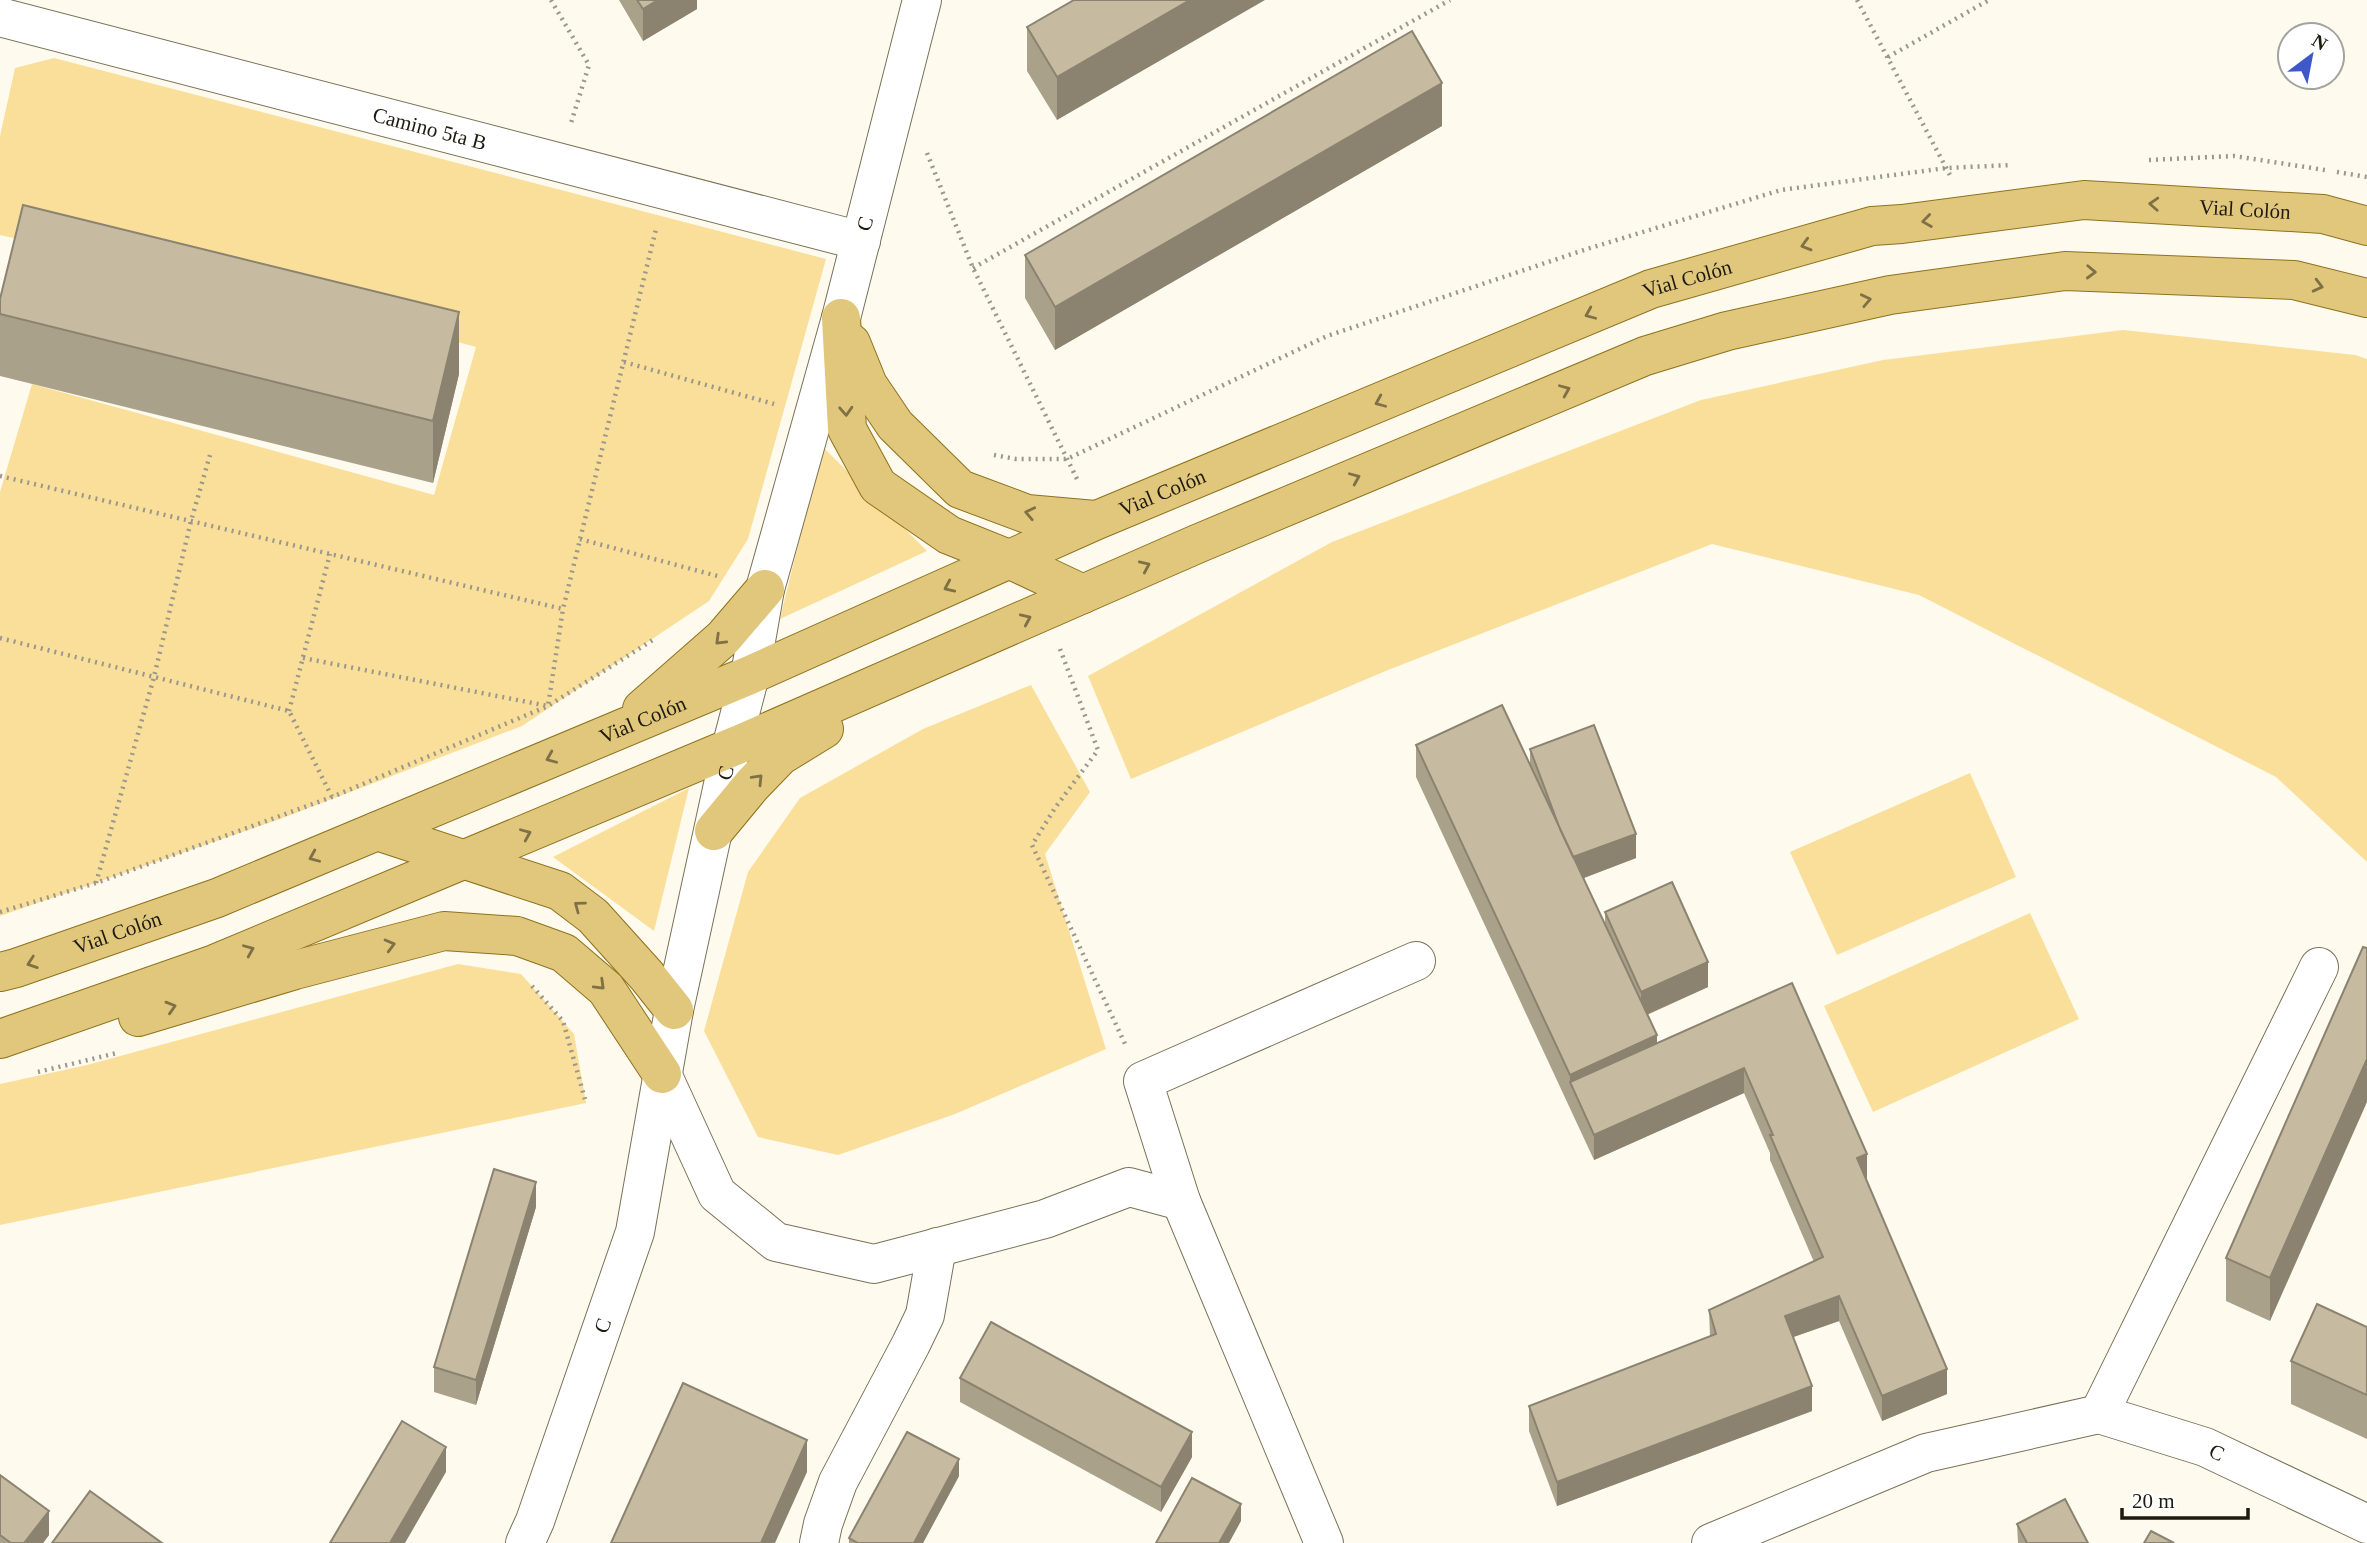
<svg xmlns="http://www.w3.org/2000/svg" width="2367" height="1543" viewBox="0 0 2367 1543" font-family="Georgia,serif">
<rect width="100%" height="100%" fill="#fefaee"/>
<path fill="#f9df9a" d="M54 58 826 259 748 539 709 601 522 726 280 819 0 916V492L32 384 434 495 476 347 362 316 0 235V136L15 68Z
M2123 330 2355 355 2367 359V862L2276 777 1919 595 1712 544 1388 670 1131 779 1088 676 1332 542 1701 400 1883 360Z
M822 446 927 551 780 619Z
M1031 685 1090 792 1045 854 1106 1049 955 1114 838 1155 758 1137 704 1031 748 872 800 798 923 729Z
M1970 773 2016 877 1837 955 1790 852Z
M689 788 654 931 553 857Z
M2030 913 2079 1019 1873 1112 1824 1006Z
M458 964 521 974 574 1034 586 1103 0 1225V1084L87 1065Z"/>
<g fill="none" stroke-linecap="round" stroke-linejoin="round">
<defs>
<g id="minor">
<path id="s1" d="M0 17 861 241"/>
<path d="M662 1074 717 1194 776 1242 874 1264 1045 1219 1129 1187 1181 1201"/>
<path d="M2099 1414 2319 967"/>
<path id="s2" d="M2099 1414 2205 1447 2367 1524"/>
<path id="s3" d="M525 1543 535 1521 635 1232 674 1010 731 748 750 675 765 589 841 318 922 0"/>
<path d="M819 1543 823 1524 838 1482 911 1344 925 1315 937 1247"/>
<path d="M1324 1543 1181 1201 1143 1081 1416 961"/>
<path d="M1711 1543 1926 1453 2099 1414"/>
</g>
<g id="major">
<path d="M841 318 847 429 878 486 949 535 1011 560 1083 594"/>
<path d="M851 343 868 385 895 425 960 489 1027 514 1095 520"/>
<path d="M642 709 723 638 765 589"/>
<path d="M377 831 560 891 593 916 647 976 674 1010"/>
<path d="M714 831 752 785 780 756 824 729"/>
<path id="s4" d="M0 972 16 968 217 898 750 675 1097 520 1651 289 1872 226 1902 224 2084 200 2323 214 2367 226"/>
<path d="M138 1017 295 970 444 931 517 936 564 953 606 989 662 1074"/>
<path d="M0 1039 212 965 747 741 1197 544 1645 356 1727 331 1890 295 2065 271 2294 280 2367 298"/>
</g>
</defs>
<use href="#minor" stroke="#7b7158" stroke-width="40"/>
<use href="#major" stroke="#8e721d" stroke-width="40"/>
<path stroke="#9b978c" stroke-width="4.5" stroke-dasharray="2 5" stroke-linecap="butt" d="M551 0 589 65 571 123
M1857 0 1951 177
M1888 57 1989 0
M927 153 973 268 1077 479
M2149 160 2234 156 2325 170
M2337 172 2367 177
M973 268 1450 0
M624 362 774 404
M994 455 1016 459H1067L1327 336 1587 249 1781 190 1946 168 2011 165
M0 476 563 609 656 229
M580 539 721 577
M0 638 289 711 332 797
M1060 649 1098 750 1055 808 1032 845 1126 1046
M303 658 548 706 563 609
M289 711 330 554
M96 883 154 677 191 521 210 455
M0 912 96 883 332 797 548 706 656 638
M532 986 563 1021 586 1103
M38 1072 117 1053"/>
<use href="#minor" stroke="#fff" stroke-width="38"/>
<use href="#major" stroke="#e0c77c" stroke-width="38"/>
</g>
<path fill="#aaa18a" d="M619 0H697V9L643 41Z
M1074 0 1057 120 1027 71V27Z
M1442 126 1055 350 1025 298V255Z
M0 299 459 374 433 483 0 376Z
M1416 745 1530 764V749L1636 858 1583 878 1605 925V912L1708 987 1647 1015 1657 1044 1792 983 1947 1394 1882 1421 1839 1321 1793 1337 1812 1411 1557 1506 1529 1431V1406L1710 1336 1709 1310 1814 1262 1770 1160V1153L1744 1093 1594 1160 1416 777Z
M2363 947 2270 1321 2226 1301V1258Z
M536 1207 476 1405 434 1392V1367Z
M2367 1327V1439L2291 1404V1361Z
M960 1378 1192 1457 1161 1512 960 1402Z
M0 1475 49 1535 43 1543H0Z
M959 1476 923 1543H849V1538Z
M2017 1524 2088 1543H2018Z"/>
<path fill="#8b8370" d="M658 0H697V9L643 41V9Z
M1190 0H1265L1057 120V77Z
M1442 83V126L1055 350V307Z
M459 312V374L433 483V421Z
M1636 834V858L1571 883V858Z
M1708 962V987L1641 1017V992Z
M1657 1035V1067L1570 1082V1075Z
M2367 1059V1102L2270 1321V1278Z
M1744 1068V1093L1594 1160V1135Z
M1867 1154V1179L1857 1183V1158Z
M536 1182V1207L476 1405V1380Z
M1839 1296V1321L1785 1340V1316Z
M1947 1369V1394L1882 1421V1396Z
M1812 1386V1411L1557 1506V1482Z
M1192 1432V1457L1161 1512V1487Z
M807 1440V1472L775 1543H761Z
M446 1447V1472L405 1543H390Z
M959 1459V1476L923 1543H914Z
M1241 1504V1521L1229 1543H1219Z
M49 1511V1535L43 1543H24Z"/>
<path fill="#c6bba0" stroke="#8b8370" stroke-width="2" d="M637 0H658L643 9Z
M1074 0H1190L1057 77 1027 27Z
M1412 31 1442 83 1055 307 1025 255Z
M23 205 459 312 433 421 0 314V299Z
M1502 705 1657 1035 1570 1075 1416 745Z
M1594 725 1636 834 1573 857 1560 829 1530 749Z
M1672 882 1708 962 1641 992 1605 912Z
M2363 947 2367 948V1059L2270 1278 2226 1258Z
M1792 983 1867 1154 1857 1158 1947 1369 1882 1396 1839 1296 1785 1316 1812 1386 1557 1482 1529 1406 1716 1334 1709 1310 1823 1257 1770 1135H1773L1744 1068 1594 1135 1570 1082Z
M494 1169 536 1182 476 1380 434 1367Z
M2317 1304 2367 1327V1395L2291 1361Z
M991 1322 1192 1432 1161 1487 960 1378Z
M683 1383 807 1440 761 1543H611Z
M402 1421 446 1447 390 1543H330Z
M907 1432 959 1459 914 1543H858L849 1538Z
M0 1475 49 1511 24 1543H11L0 1535Z
M1192 1478 1241 1504 1219 1543H1156Z
M90 1491 162 1543H52Z
M2065 1499 2088 1543H2027L2017 1524Z
M2151 1531 2174 1543H2144Z"/>
<defs><path id="oneway-chevron" d="M-2-3.5L2.5 0L-2 3.5" fill="none" stroke-width="1.6" stroke-linecap="round" stroke-linejoin="round" transform="scale(1.75)"/></defs>
<g stroke="#7f7046">
<use href="#oneway-chevron" transform="translate(2154 204) rotate(-177)"/>
<use href="#oneway-chevron" transform="translate(1927 221) rotate(172)"/>
<use href="#oneway-chevron" transform="translate(1806 245) rotate(164)"/>
<use href="#oneway-chevron" transform="translate(2091 272) rotate(2)"/>
<use href="#oneway-chevron" transform="translate(2318 286) rotate(14)"/>
<use href="#oneway-chevron" transform="translate(1866 300) rotate(-12)"/>
<use href="#oneway-chevron" transform="translate(1590 314) rotate(157)"/>
<use href="#oneway-chevron" transform="translate(1565 390) rotate(-23)"/>
<use href="#oneway-chevron" transform="translate(1380 402) rotate(157)"/>
<use href="#oneway-chevron" transform="translate(846 411) rotate(87)"/>
<use href="#oneway-chevron" transform="translate(1355 478) rotate(-23)"/>
<use href="#oneway-chevron" transform="translate(1030 513) rotate(-168)"/>
<use href="#oneway-chevron" transform="translate(1145 566) rotate(-24)"/>
<use href="#oneway-chevron" transform="translate(949 587) rotate(156)"/>
<use href="#oneway-chevron" transform="translate(1026 619) rotate(-24)"/>
<use href="#oneway-chevron" transform="translate(720 640) rotate(136)"/>
<use href="#oneway-chevron" transform="translate(551 758) rotate(157)"/>
<use href="#oneway-chevron" transform="translate(758 779) rotate(-46)"/>
<use href="#oneway-chevron" transform="translate(526 834) rotate(-23)"/>
<use href="#oneway-chevron" transform="translate(314 857) rotate(157)"/>
<use href="#oneway-chevron" transform="translate(579 906) rotate(-143)"/>
<use href="#oneway-chevron" transform="translate(390 945) rotate(-15)"/>
<use href="#oneway-chevron" transform="translate(249 950) rotate(-23)"/>
<use href="#oneway-chevron" transform="translate(32 963) rotate(161)"/>
<use href="#oneway-chevron" transform="translate(600 985) rotate(44)"/>
<use href="#oneway-chevron" transform="translate(171 1007) rotate(-17)"/>
</g>
<g text-anchor="middle" stroke-width="6" stroke-linejoin="round" paint-order="stroke">
<g font-size="21" fill="#1e1a10" stroke="#fff">
<text dy="7" stroke="none"><textPath href="#s1" startOffset="444">Camino 5ta B</textPath></text>
<text dy="7" stroke="none"><textPath href="#s4" startOffset="2392">Vial Colón</textPath></text>
<text dy="7" stroke="none"><textPath href="#s3" startOffset="1365">C</textPath></text>
<text dy="7" stroke="none"><textPath href="#s4" startOffset="1825">Vial Colón</textPath></text>
<text dy="7" stroke="none"><textPath href="#s4" startOffset="1258">Vial Colón</textPath></text>
<text dy="7" stroke="none"><textPath href="#s4" startOffset="691">Vial Colón</textPath></text>
<text dy="7" stroke="none"><textPath href="#s3" startOffset="798">C</textPath></text>
<text dy="7" stroke="none"><textPath href="#s4" startOffset="124">Vial Colón</textPath></text>
<text dy="7" stroke="none"><textPath href="#s3" startOffset="231">C</textPath></text>
<text dy="7" stroke="none"><textPath href="#s2" startOffset="124">C</textPath></text>
</g>
</g>
<g transform="translate(2311 56) rotate(32)"><circle r="33" fill="#ffffff" stroke="#a5a39f" stroke-width="2"/>
<path d="M0-5L12 26L0 18L-12 26Z" fill="#3e57ca"/>
<text y="-10" font-size="19" font-weight="bold" text-anchor="middle" fill="#1e1a10">N</text>
</g>
<path d="M2122 1508v10h126v-10" fill="none" stroke="#1e1a10" stroke-width="3.5"/>
<text x="2132" y="1508" font-size="21" fill="#1e1a10" stroke="#ffffff" stroke-width="5" paint-order="stroke">20 m</text>
</svg>
